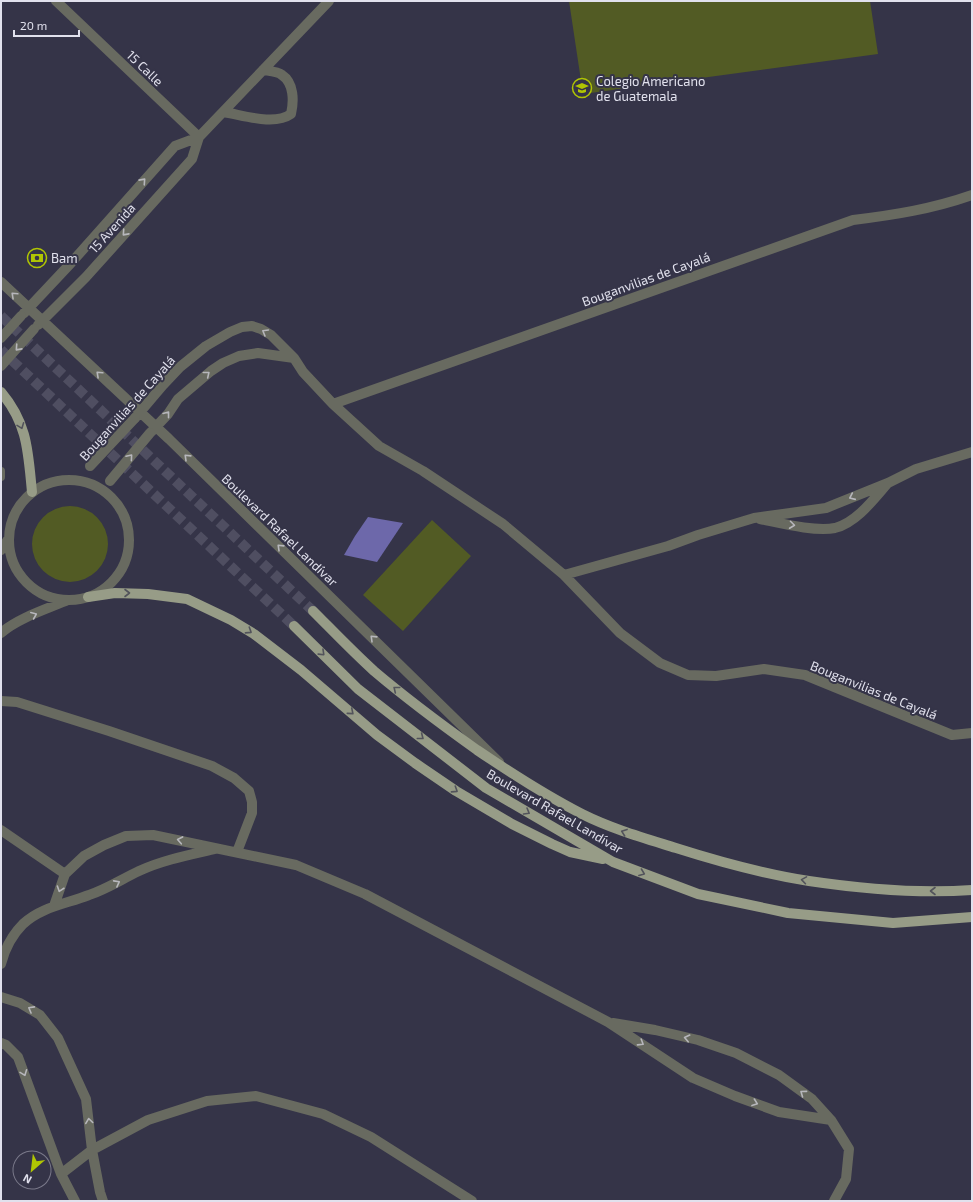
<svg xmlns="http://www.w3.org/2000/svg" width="973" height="1202" viewBox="0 0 973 1202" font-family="'Exo 2',sans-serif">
<rect width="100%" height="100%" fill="#353448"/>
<path fill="#525b24" d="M569 1H870L878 54 583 94Z
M32 544a38 38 0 1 1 76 0a38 38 0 1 1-76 0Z
M432 520 471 556 403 631 363 595Z"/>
<path fill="#6d68aa" d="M368 517 403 523 377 562 344 555 355 536Z"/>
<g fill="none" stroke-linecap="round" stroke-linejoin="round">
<path stroke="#4f4e61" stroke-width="10" stroke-dasharray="10 5" stroke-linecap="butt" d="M1 316 313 611
M1 350 294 626"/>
<path stroke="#686a60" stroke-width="8" d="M1 471V477"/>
<path stroke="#686a60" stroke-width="10" d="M56 1 199 137
M223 112C243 115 274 126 291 114 294 101 294 83 282 75 277 71 268 71 263 70
M1 282 169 439 499 762
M24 313 71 263 175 146 199 137 329 1
M38 325 86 277 192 159 199 137
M333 404 853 220C894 215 932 209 972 195
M135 418 163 385 180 367 206 346 230 332 242 327 252 326 261 329 271 335 294 358 303 372 333 404 379 446 423 471 503 524 564 575 620 633 660 663 688 675 716 676 764 669 805 675 952 735 972 733
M152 431 168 414 178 399 211 371 223 363 239 356 258 353 294 358
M9 540a60 60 0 1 1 120 0a60 60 0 1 1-120 0Z
M760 519C780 523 815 532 835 528 856 523 874 499 887 484
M1 550 9 538
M564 575 668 546 698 535 754 518 826 508 888 483 916 469 972 452
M1 633C18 618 47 609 68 600
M1 701 17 702 109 731 212 766 234 778 249 791 252 802V813L237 852
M1 830 65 874
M54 906 65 874 84 856 104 845 126 836 153 835 296 865 365 894 608 1022 693 1078 735 1096 779 1112 831 1120
M1 964C5 948 11 936 23 924 41 907 66 904 89 895 107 889 122 879 139 871 163 860 189 855 215 849
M1 997 20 1003 40 1015 58 1038 86 1099 92 1150 100 1192 103 1201
M613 1023 655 1030 698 1040 736 1053 779 1075 812 1099 831 1120 849 1149 846 1179 834 1201
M1 1043 6 1045 18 1057 61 1174 75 1201
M61 1174 92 1150 148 1120 207 1101 256 1096 323 1114 371 1137 472 1201"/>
<path stroke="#979c87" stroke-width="10" d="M1 392C28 424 28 452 32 492
M88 597 115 593 148 594 187 599 231 620 254 634 301 670 377 735 415 763 456 791 512 824 552 844 570 852 603 859
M313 611C333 631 353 652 374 671 407 699 442 725 477 750 511 773 545 795 582 814 612 829 644 838 676 848 720 862 764 874 809 881 863 889 918 894 972 890
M294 626 358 689 486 788 613 862 698 894 788 913 893 923 972 917"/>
<path stroke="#686a60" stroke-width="10" d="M1 338 21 316
M1 366 34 329
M90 466 135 418
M110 481 150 433"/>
</g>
<defs><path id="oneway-chevron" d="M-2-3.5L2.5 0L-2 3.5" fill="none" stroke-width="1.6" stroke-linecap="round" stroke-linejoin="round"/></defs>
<g stroke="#b7b7bc">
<use href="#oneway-chevron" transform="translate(143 181) rotate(-48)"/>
<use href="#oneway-chevron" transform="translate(125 233) rotate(132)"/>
<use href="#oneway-chevron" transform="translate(14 295) rotate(-137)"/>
<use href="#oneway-chevron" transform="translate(265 332) rotate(-150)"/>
<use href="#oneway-chevron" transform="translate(18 348) rotate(132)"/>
<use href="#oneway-chevron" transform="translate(99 374) rotate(-137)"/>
<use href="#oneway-chevron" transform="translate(207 374) rotate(-39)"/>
<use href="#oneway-chevron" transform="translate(167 414) rotate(-52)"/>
<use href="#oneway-chevron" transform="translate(130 457) rotate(-50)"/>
<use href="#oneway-chevron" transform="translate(187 457) rotate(-136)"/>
<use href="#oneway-chevron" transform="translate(852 497) rotate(156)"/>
<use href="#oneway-chevron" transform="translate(792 525) rotate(7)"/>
<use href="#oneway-chevron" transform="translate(280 547) rotate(-136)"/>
<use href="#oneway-chevron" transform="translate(34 615) rotate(-23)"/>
<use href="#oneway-chevron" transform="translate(373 638) rotate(-136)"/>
<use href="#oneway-chevron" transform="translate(180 840) rotate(-169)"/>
<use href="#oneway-chevron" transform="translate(117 883) rotate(-28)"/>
<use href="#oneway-chevron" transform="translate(60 889) rotate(109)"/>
<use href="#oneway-chevron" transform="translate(31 1009) rotate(-151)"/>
<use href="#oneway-chevron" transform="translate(687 1038) rotate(-167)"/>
<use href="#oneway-chevron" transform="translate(641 1043) rotate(32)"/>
<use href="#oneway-chevron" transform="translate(24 1073) rotate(69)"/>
<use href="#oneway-chevron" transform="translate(803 1093) rotate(-144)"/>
<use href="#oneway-chevron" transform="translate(755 1103) rotate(20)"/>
<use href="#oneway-chevron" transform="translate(89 1121) rotate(-98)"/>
</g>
<g stroke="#52535b">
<use href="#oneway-chevron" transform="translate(21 426) rotate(69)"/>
<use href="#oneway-chevron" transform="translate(127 593)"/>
<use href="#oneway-chevron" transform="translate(249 631) rotate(33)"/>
<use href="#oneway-chevron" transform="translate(322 653) rotate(44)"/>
<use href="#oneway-chevron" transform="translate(396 689) rotate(-141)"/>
<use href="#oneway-chevron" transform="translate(351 712) rotate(40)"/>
<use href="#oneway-chevron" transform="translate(421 737) rotate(38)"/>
<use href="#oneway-chevron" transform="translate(455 790) rotate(33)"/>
<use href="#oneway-chevron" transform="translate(527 812) rotate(30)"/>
<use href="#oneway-chevron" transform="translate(624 832) rotate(-160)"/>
<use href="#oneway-chevron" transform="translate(642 873) rotate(21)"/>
<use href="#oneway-chevron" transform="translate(804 880) rotate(-171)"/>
<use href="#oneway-chevron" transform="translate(933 891) rotate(180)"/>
</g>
<defs>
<symbol id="school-ring" viewBox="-11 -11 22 22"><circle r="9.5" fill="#353448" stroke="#b0c503" stroke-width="1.5"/><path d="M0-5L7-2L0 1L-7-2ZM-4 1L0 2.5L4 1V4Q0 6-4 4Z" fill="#b0c503"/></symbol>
<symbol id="bank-ring" viewBox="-11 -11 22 22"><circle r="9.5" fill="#353448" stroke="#b0c503" stroke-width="1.5"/><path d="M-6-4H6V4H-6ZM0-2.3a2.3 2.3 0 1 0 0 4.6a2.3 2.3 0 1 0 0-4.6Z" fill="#b0c503"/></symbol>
</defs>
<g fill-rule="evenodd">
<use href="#school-ring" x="571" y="77" width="22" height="22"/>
<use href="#bank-ring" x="26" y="247" width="22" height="22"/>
</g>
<g text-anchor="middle" stroke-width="4" stroke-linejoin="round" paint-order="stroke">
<g font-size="13" fill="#e1e1ed" stroke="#353448">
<text transform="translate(145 68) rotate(44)" y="5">15 Calle</text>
<text transform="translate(112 228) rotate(-48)" y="5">15 Avenida</text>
<text transform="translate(646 279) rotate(-20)" y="5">Bouganvilias de Cayalá</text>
<text transform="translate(127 408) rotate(-48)" y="5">Bouganvilias de Cayalá</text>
<text transform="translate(280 530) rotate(44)" y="5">Boulevard Rafael Landívar</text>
<text transform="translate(874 690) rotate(22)" y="5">Bouganvilias de Cayalá</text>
<text transform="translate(555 811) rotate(30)" y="5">Boulevard Rafael Landívar</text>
</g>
<g font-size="13" fill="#e1e1ed" stroke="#353448" text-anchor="start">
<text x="596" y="86">Colegio Americano<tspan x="596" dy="15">de Guatemala</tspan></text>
<text x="51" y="263">Bam</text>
</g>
</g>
<rect width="973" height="1202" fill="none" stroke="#e1e1ed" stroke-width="4"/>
<g transform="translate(32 1170) rotate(208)"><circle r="19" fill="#353448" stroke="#7a798a"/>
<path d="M0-3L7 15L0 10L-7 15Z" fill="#b0c503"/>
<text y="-6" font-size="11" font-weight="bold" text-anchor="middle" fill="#e1e1ed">N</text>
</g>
<path d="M14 30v6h65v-6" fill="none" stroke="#e1e1ed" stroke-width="2"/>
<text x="20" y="30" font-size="12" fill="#e1e1ed" stroke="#353448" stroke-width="3" paint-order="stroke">20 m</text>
</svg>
